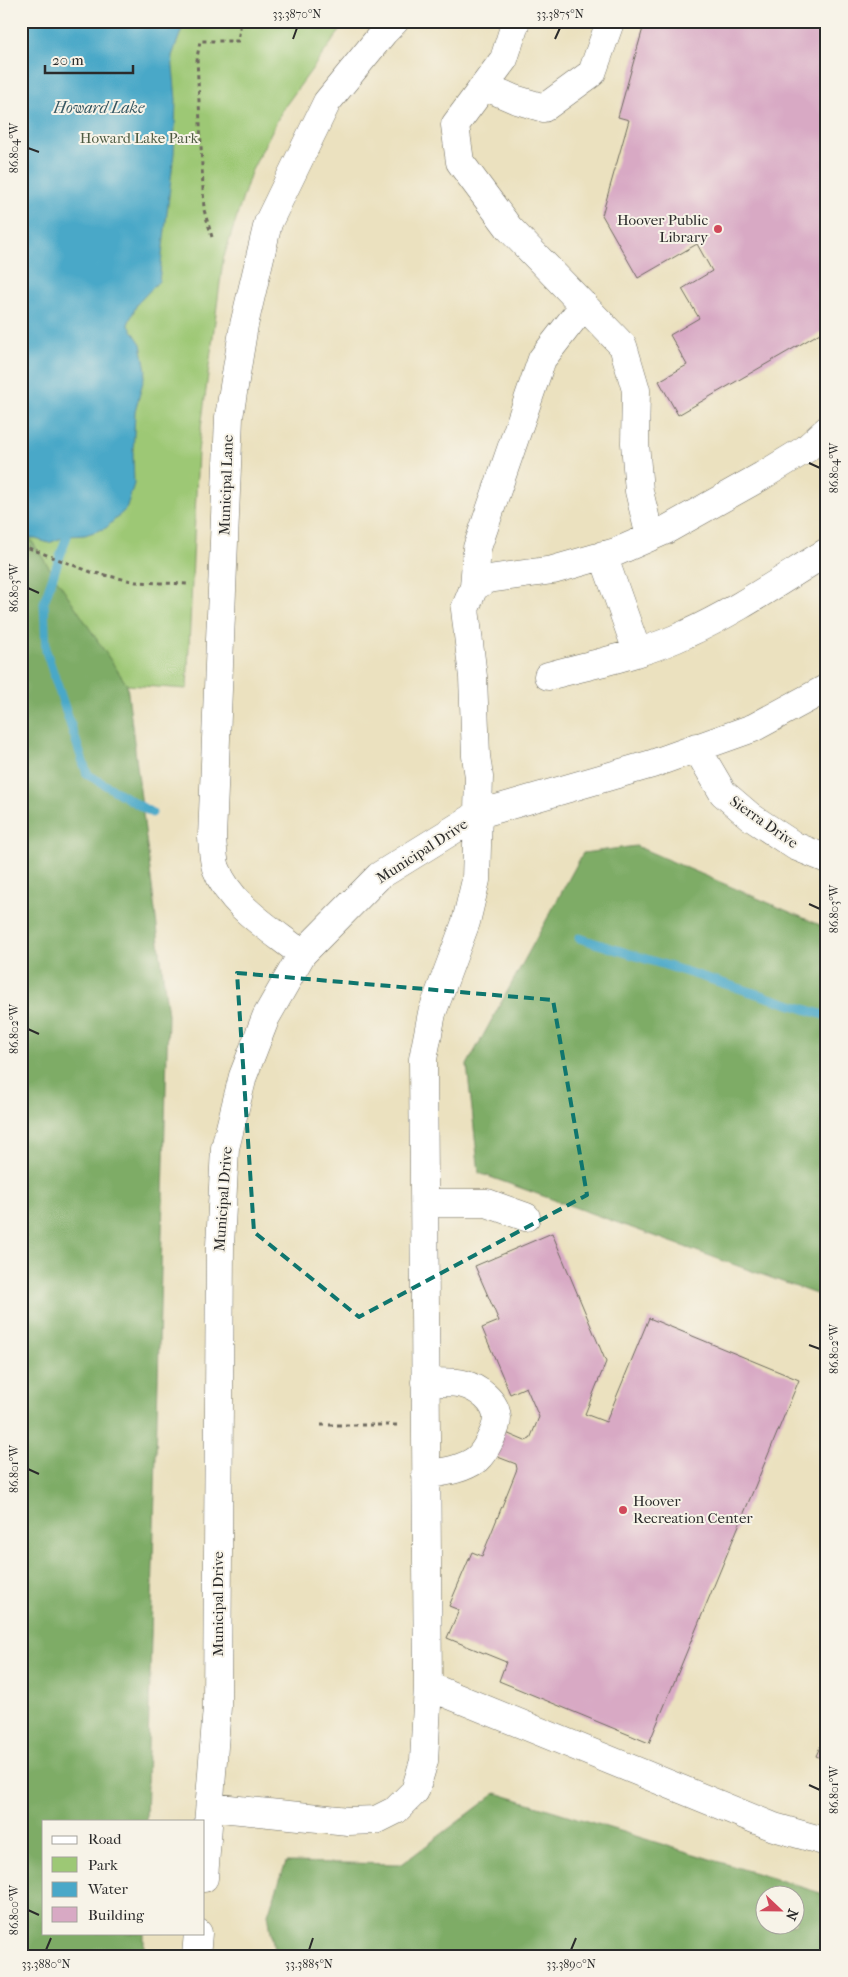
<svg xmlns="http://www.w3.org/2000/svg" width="848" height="1977" viewBox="0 0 848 1977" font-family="'IM FELL French Canon',serif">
<rect width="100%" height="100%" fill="#f7f3e8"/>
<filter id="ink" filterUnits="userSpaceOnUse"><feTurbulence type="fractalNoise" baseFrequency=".02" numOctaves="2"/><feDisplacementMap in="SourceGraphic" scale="10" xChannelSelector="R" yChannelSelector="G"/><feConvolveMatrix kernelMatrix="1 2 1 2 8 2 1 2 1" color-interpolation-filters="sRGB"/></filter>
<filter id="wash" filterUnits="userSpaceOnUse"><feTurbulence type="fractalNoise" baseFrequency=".0096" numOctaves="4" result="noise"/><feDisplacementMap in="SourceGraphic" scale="20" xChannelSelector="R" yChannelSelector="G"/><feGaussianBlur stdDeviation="1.12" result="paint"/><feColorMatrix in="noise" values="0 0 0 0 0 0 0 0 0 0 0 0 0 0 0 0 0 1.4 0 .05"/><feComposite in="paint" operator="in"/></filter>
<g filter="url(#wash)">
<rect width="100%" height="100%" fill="#ebe1bf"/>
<path fill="#9dc875" stroke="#647a50" d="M21 21H349L342 28 283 109 251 172 223 260 198 451 187 689 127 685 21 625Z"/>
<path fill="#7eac66" stroke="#546c48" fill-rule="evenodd" d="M21 504 29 537 127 685 168 1015 146 1821H44V1933H144V1956H21Z
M636 846 827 928V1298L479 1173 467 1065 583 853Z
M496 1793 827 1895V1956H275L268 1914 286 1862 402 1864ZM766 1894H796V1924H766Z"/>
<path fill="#4aa8c8" stroke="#3a6a7a" d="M21 21H185L172 56 176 100 174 153 159 281 137 304 128 324 141 344 146 370 135 412 133 455 134 484 126 509 106 528 85 535 67 536 49 543 29 537 21 504Z"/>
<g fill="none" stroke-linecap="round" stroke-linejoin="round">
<path stroke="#4aa8c8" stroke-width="9" d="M67 536 44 602 46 651 87 774 152 813
M579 938 827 1016"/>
</g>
<g id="blocks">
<path fill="#d8a9c4" d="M645 21H827V329L678 415 659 381 687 365 670 335 699 318 682 289 712 271 697 244 638 278 602 215 629 120 618 117Z
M552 1233 606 1362 585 1414 606 1422 649 1318 799 1380 649 1743 499 1681 506 1662 447 1638 459 1610 449 1606 472 1552 482 1556 517 1469 516 1464 490 1454 499 1430 525 1441 530 1439 539 1417 526 1387 510 1394 482 1328 499 1321 475 1266Z
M827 1731V1761L816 1756Z"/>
</g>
</g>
<g filter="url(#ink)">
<use href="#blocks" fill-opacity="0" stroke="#6e6b5f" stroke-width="1"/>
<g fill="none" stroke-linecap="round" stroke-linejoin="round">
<defs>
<path id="minor" d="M516 21 504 59 455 125 460 162 509 228 623 346 636 390 635 443 639 491 650 537
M484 86 514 99 544 108 592 73 609 25
M603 555 637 651
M474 587 477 548 542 359 584 305
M548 676C593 664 644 654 686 634 735 612 781 580 827 552
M696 747 723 793 751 817 795 846 827 859
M302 954C272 930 230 906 216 868 213 859 213 847 212 838L229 417 244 325 268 223 327 102 384 32 395 21
M425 1203H487L526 1217
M425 1382C437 1383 452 1381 463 1384 478 1388 496 1401 497 1418 497 1429 485 1452 477 1459 462 1470 443 1472 426 1475
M428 1686 774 1827 827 1842
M210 1807 348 1821 376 1820 396 1810 415 1791 424 1761 428 1686 423 1059 432 1013 466 922 476 880 479 777 476 756 473 677 465 609 474 587 488 579 553 570 616 552 664 531 762 476 806 449 827 430
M204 1878 217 1707 220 1246 225 1148 243 1076 266 1017 302 954 379 876 479 814 652 764 753 728 827 688
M196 1956 198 1933"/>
</defs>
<use href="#minor" stroke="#6e6b5f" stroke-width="29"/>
<path stroke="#6e6b5f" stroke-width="3" stroke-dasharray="4 4" stroke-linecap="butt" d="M212 237 204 210 197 58 200 41H238L241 21
M21 545 91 572 136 582 187 584
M321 1425H398"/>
<use href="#minor" stroke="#fff" stroke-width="28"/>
</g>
</g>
<path fill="none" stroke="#0f766e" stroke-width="4" stroke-dasharray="10 6" stroke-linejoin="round" d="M237 973 553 1000 587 1195 359 1317 254 1232Z"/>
<path fill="none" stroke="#2b2b2b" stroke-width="2" d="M293 39 297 28M555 39 560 28M28 148 39 152M809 463 820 468M28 588 39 593M809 904 820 909M28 1029 39 1034M809 1345 820 1349M28 1469 39 1474M809 1785 820 1790M28 1910 39 1915M46 1950 51 1938M309 1950 313 1938M571 1950 576 1938"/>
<g fill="#d1495b" stroke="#f7f3e8" stroke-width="2">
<circle cx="718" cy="229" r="5"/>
<circle cx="623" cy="1510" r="5"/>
</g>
<g text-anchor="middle" stroke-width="4" stroke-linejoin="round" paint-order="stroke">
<g font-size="15" fill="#4d5a41" stroke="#f7f3e8">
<text x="139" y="143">Howard Lake Park</text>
</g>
<g font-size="15" fill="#2b2b2b" stroke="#f7f3e8" text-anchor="end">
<text x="708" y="225">Hoover Public<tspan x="708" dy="17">Library</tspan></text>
<text x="633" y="1506" text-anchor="start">Hoover<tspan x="633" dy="17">Recreation Center</tspan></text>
</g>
<g font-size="15" fill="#2b2b2b" stroke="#f7f3e8">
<text transform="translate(226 485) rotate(-88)" y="5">Municipal Lane</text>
<text transform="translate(764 822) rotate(35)" y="5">Sierra Drive</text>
<text transform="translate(422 851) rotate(-33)" y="5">Municipal Drive</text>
<text transform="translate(223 1199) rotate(-86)" y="5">Municipal Drive</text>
<text transform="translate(218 1604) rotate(-90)" y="5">Municipal Drive</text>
</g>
<g font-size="16" font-style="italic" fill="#365762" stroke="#f7f3e8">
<text x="99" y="113">Howard Lake</text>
</g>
</g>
<rect width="848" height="1977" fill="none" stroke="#f7f3e8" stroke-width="55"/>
<rect x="42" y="1820" width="162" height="115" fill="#f7f3e8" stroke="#a5a39c"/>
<rect x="52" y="1836" width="25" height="8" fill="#ffffff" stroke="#a5a39c"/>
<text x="88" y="1844" font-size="15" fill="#2b2b2b">Road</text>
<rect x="52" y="1857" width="25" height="15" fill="#9dc875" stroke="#a5a39c"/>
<text x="88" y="1870" font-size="15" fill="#2b2b2b">Park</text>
<rect x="52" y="1882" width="25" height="15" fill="#4aa8c8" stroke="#a5a39c"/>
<text x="88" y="1894" font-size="15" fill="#2b2b2b">Water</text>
<rect x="52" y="1907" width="25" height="15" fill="#d8a9c4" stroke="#a5a39c"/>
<text x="88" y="1920" font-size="15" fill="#2b2b2b">Building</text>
<g transform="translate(780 1910) rotate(112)"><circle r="24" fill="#f7f3e8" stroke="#a5a39c"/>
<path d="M0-4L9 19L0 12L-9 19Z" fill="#d1495b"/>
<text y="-8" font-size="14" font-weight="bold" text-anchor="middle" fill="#2b2b2b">N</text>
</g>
<path d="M45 65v8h88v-8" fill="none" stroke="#2b2b2b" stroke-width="2.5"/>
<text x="52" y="65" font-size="15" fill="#2b2b2b" stroke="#f7f3e8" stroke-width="4" paint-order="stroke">20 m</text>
<rect x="28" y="28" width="792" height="1922" fill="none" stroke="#2b2b2b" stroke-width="2"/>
<g font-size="12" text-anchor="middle" fill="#2b2b2b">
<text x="297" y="18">33.3870°N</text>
<text x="560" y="18">33.3875°N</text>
<text transform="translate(14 148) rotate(-90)" y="4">86.804°W</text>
<text transform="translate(834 468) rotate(-90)" y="4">86.804°W</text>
<text transform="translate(14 588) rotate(-90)" y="4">86.803°W</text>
<text transform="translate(834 909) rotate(-90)" y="4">86.803°W</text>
<text transform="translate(14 1029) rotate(-90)" y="4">86.802°W</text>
<text transform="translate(834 1349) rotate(-90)" y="4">86.802°W</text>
<text transform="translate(14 1469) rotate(-90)" y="4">86.801°W</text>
<text transform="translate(834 1790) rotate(-90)" y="4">86.801°W</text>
<text transform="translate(14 1910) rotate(-90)" y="4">86.800°W</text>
<text x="46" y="1968">33.3880°N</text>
<text x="309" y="1968">33.3885°N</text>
<text x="571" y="1968">33.3890°N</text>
</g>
</svg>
